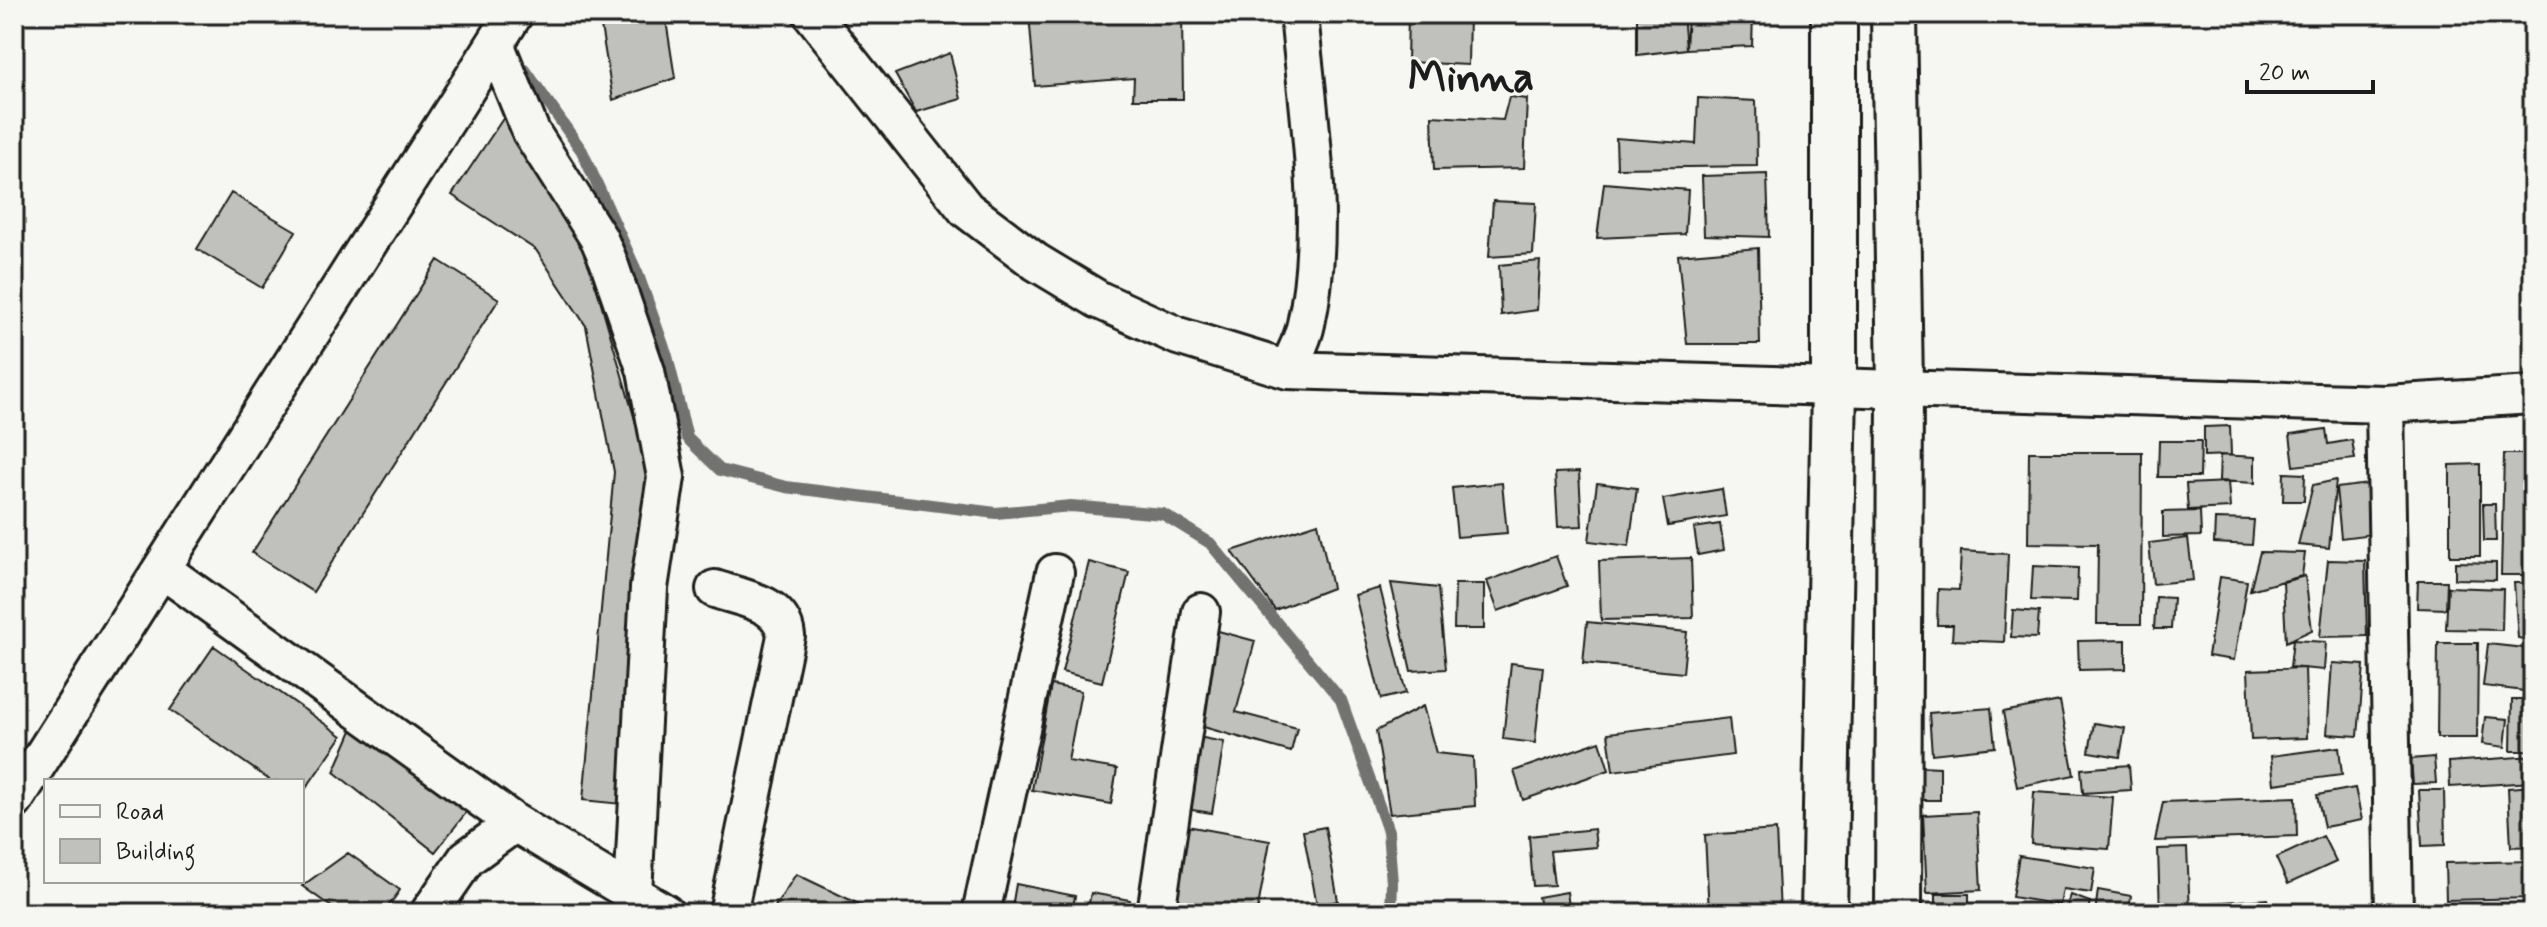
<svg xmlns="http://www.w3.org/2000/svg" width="2547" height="927" viewBox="0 0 2547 927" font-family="Mynerve,sans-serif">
<rect width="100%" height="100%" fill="#f6f6f2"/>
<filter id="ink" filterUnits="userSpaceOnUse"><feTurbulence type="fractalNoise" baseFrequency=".0125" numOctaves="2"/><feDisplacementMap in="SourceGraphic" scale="16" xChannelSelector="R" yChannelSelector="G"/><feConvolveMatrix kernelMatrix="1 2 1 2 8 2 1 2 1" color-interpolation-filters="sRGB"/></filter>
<g filter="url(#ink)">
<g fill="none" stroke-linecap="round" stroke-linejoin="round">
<path stroke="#727271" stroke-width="12" d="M525 70 582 151 638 275 667 356 687 438 720 470 786 487 996 513 1071 506 1163 514 1210 543 1341 700 1388 831 1392 883 1391 913"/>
</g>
<path fill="#c0c0bd" stroke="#1c1c1c" stroke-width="2" d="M599 14H665L675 78 613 100Z
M1029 14H1182L1183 99H1133L1134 78 1035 86Z
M1408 14H1469L1468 65 1407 62Z
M1637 14H1683L1686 49 1637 55Z
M1688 14H1753L1752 46 1686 49Z
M950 53 961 99 916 112 895 74Z
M1509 97 1527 99 1524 168 1434 170 1432 116 1503 120Z
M1698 98 1756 101 1757 166 1617 168 1616 138 1696 144Z
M506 114 584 244 653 482 622 804 583 800 614 472 586 326 536 250 452 195Z
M1767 174 1769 237 1704 235 1702 176Z
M1604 183 1688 190 1685 234 1597 238Z
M231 193 296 231 262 288 197 249Z
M1493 201 1536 203 1533 254 1489 257Z
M1758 248 1760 344H1687L1678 255Z
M438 260 499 299 313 592 252 553Z
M1540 261 1537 310 1501 315 1499 265Z
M2230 426 2231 455 2204 456V427Z
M2326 429 2328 444 2352 440 2355 459 2294 466 2290 434Z
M2159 441H2201L2200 477H2158Z
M2029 452H2142L2141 624H2097L2098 544 2028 543Z
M2504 454H2533V575H2501Z
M2220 455 2255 457V483L2219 481Z
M2480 464V556H2450V465Z
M1579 472 1582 526 1558 527 1555 473Z
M2284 473 2305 474 2304 501H2283Z
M2336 480 2329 548 2298 545 2313 485Z
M2228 482 2230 508 2188 510 2186 484Z
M1502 483 1507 533 1457 537 1452 488Z
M1597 483 1637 488 1629 546 1589 541Z
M2368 484 2373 534 2341 538 2336 488Z
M1722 489 1726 516 1668 526 1663 499Z
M2483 504H2495L2496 541H2484Z
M2200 511 2201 536 2163 537V512Z
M2215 519 2254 520 2252 545 2214 543Z
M1318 523 1332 588 1275 610 1232 551Z
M1720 524 1724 550 1698 555 1694 528Z
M2188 538 2193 580 2153 584 2149 543Z
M1961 551 2008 554 2004 642 1952 640 1953 625H1937L1938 589 1959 590Z
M2260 552 2305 553 2302 576 2250 590Z
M1556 556 1567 586 1498 611 1487 581Z
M1691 558 1693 618 1601 620 1599 561Z
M2328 560 2365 561 2367 636 2320 637Z
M1089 562 1129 572 1102 682 1062 672Z
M2455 562 2496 563V580L2455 579Z
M2033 566 2078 568 2077 601 2031 600Z
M2305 576 2312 630 2286 642 2283 582Z
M2220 577 2247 581 2234 660 2208 656Z
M2418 581H2447L2446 609 2417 608Z
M1391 583 1438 588 1446 669 1411 671Z
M2514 583H2533V641L2518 638Z
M1455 584H1484V629H1454Z
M2448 587 2503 589 2502 630 2446 629Z
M1380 588 1406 693 1381 699 1355 595Z
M2156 597 2173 598 2171 629H2154Z
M2013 610 2039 612 2037 638 2011 637Z
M1587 622 1687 632 1683 673 1583 663Z
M1211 629 1255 641 1236 712 1297 728 1291 752 1186 722Z
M2126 640V669L2079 670 2078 641Z
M2293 640 2326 642 2324 670 2290 667Z
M2438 643H2478L2477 738H2437Z
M2488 644 2533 649V692L2483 686Z
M214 646 342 736 302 794V781H271L170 710Z
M1511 663 1543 667 1535 743 1503 739Z
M2332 663 2364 665 2358 736 2327 734Z
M2305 668 2307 738 2251 740 2248 670Z
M1051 685 1081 691 1068 761 1117 769 1111 804 1032 790Z
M2512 700H2533V751H2511Z
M2060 701 2074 775 2017 787 2003 712Z
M1423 706 1436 753 1473 757 1475 806 1390 814 1376 731Z
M1991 708 1995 747 1932 754 1929 713Z
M2485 717 2508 719 2505 747 2482 744Z
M1729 718 1733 755 1613 771 1608 733Z
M356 721 469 809 435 852 334 772Z
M2094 723 2125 728 2120 757 2089 752Z
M1198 737 1224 742 1212 813 1185 809Z
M1600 741 1609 770 1523 800 1514 771Z
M2339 747 2342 775 2274 784 2271 756Z
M2533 756V782L2450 787 2449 762Z
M2434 757 2436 783 2413 784 2411 759Z
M2129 765 2131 790 2083 793 2081 769Z
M1919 766 1940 767V800H1920Z
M2533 786V846L2511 847 2508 788Z
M2355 788 2362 820 2324 827 2317 795Z
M2419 790H2444L2445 845 2422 846Z
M2034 792 2113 797 2109 849 2031 844Z
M2296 797 2297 836 2155 841 2163 802Z
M1977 812 1981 890 1927 893 1923 815Z
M1187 826 1270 841 1257 913H1171Z
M1325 827 1338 901 1317 905 1303 831Z
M1594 829 1596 847 1550 851 1554 885 1533 886 1529 836Z
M1776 830 1780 913H1709L1705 835Z
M2323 836 2336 862 2288 884 2276 858Z
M2187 848 2190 913H2160L2158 849Z
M348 853 400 890 384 913H340L302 886Z
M2019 856 2095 868 2091 893 2063 889 2060 905 2012 897Z
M2533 861V898L2446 900 2445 863Z
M796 874 865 907 862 913H771Z
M1016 884 1075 896 1072 913H1011Z
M2098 890 2131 896 2128 913H2095Z
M1567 892 1570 913H1541L1538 897Z
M1091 893 1130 900 1127 913H1087Z
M1936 894H1969V913H1936Z
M2071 895 2090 902 2087 913H2065Z
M2268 899 2269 913H2211L2210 903Z"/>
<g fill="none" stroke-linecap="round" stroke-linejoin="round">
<defs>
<path id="street" d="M812 14 966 209 1036 262 1099 300 1178 336 1288 370 2385 404 2533 395
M496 46 531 132 599 239 608 260 646 371 666 477 649 588 632 913
M1288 370C1294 355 1303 340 1306 324 1328 224 1308 115 1299 14
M2385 404 2394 913
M163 570 515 823 665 913
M715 589C744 599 782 602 786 636L728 913
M14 801 514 14
M429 913 467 858 515 823
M981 913 1055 573
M1156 913 1201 612"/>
<path id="secondary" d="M1894 14 1900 386 1898 913
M1824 913 1834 387V14"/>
</defs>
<use href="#street" stroke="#1c1c1c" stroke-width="42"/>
<use href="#secondary" stroke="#1c1c1c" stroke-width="50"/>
<use href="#street" stroke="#f6f6f2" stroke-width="36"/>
<use href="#secondary" stroke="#f6f6f2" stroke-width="44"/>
</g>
</g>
<g text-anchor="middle" stroke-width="6" stroke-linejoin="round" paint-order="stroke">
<g font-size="44" font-weight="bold" fill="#1c1c1c" stroke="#f6f6f2">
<text x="1471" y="91">Minna</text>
</g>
</g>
<rect width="2547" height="927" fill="none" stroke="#f6f6f2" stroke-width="48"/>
<rect x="24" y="24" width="2499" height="879" fill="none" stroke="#1c1c1c" stroke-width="3" filter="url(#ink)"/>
<rect x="44" y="779" width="260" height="104" fill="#f6f6f2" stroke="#9f9f9c" stroke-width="2"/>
<rect x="60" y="805" width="40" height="12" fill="#f6f6f2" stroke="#9f9f9c" stroke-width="2"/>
<text x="116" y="819" font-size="24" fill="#1c1c1c">Road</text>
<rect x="60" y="839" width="40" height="24" fill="#c0c0bd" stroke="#9f9f9c" stroke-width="2"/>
<text x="116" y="859" font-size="24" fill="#1c1c1c">Building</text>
<path d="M2247 80v12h126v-12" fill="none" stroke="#1c1c1c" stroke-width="4"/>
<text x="2259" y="80" font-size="24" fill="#1c1c1c" stroke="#f6f6f2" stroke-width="6" paint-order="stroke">20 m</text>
</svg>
